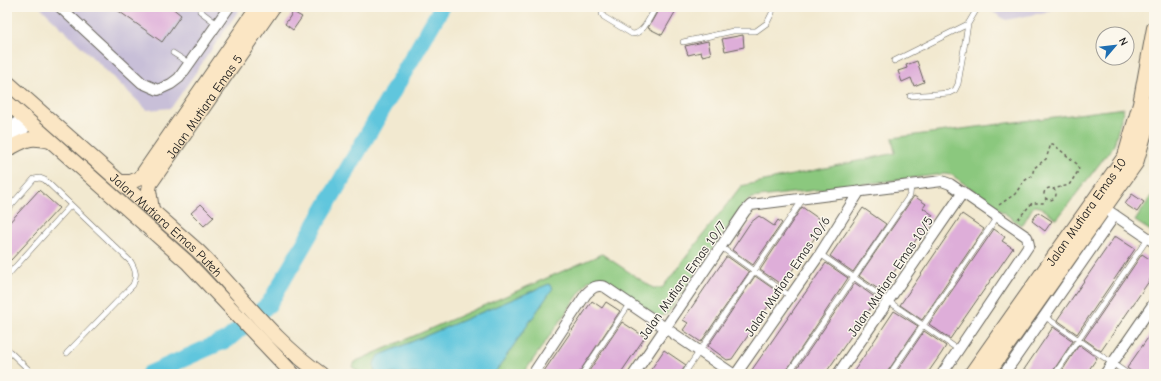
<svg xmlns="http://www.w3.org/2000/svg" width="1161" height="381" viewBox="0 0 1161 381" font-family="'Comic Neue',sans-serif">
<rect width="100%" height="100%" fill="#fbf7ec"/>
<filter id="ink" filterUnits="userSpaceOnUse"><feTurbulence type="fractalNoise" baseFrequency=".025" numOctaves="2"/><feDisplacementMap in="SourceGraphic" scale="8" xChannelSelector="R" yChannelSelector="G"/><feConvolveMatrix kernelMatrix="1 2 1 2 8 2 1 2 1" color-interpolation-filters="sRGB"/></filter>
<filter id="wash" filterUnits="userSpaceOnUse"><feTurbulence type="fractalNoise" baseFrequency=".012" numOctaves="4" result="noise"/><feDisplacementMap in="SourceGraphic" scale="16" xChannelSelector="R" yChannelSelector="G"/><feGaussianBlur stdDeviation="0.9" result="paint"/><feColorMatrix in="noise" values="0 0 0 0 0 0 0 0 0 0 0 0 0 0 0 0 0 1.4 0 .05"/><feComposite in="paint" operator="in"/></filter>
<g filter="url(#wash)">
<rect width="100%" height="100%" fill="#f2e9d0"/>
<path fill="#c8bfd8" d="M40 7H241L171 108 147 110Z
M984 7H1059L1046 12 1006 20Z"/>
<path fill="#8bc87e" stroke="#54724d" d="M1124 108 1114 145 1057 219 1040 207 1036 206 1033 207 1022 226 952 175 944 174 752 198 747 201 667 314 658 317 602 277 588 281 523 374H362L352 367 354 362 602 254 653 288H662L741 186 895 153 892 138Z
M1154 192V233L1135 221Z"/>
<path fill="#60c6dd" stroke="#3e717c" d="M549 284 553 288 494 374H375L374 363 378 356Z"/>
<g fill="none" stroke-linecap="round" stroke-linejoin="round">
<path stroke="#60c6dd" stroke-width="17" d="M149 374 228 339 269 304 442 7"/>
</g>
<g id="blocks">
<path fill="#deaed9" d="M113 7H171L181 15 162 42Z
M660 7H678L662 35 648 28Z
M293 12 302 17 293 30 285 24Z
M743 35 744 47 725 51 722 39Z
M708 41 711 54 702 56 701 52 688 55 685 46Z
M917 61 924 82 914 86 911 78 902 82 898 71 907 68 906 65Z
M39 190 59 208 11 260 7 257V225Z
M1132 194 1144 202 1137 212 1125 204Z
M914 196 926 204 923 208 933 215 881 291 859 276Z
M201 204 214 217 204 226 191 213Z
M802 207 825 223 782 285 760 270Z
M863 208 886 224 853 272 830 256Z
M1038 212 1052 221 1045 231 1032 221Z
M962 214 984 229 922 320 900 305Z
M759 216 774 226 778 220 782 223 753 265 732 250 750 223Z
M994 229 1005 237 1002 241 1013 248 950 339 929 324Z
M1115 236 1135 249 1077 334 1057 320Z
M1142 254 1154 262V274L1101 351 1084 339Z
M726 257H728L749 272 701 342 683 330 688 323 683 320Z
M826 263 848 278 784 374H749Z
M755 276 778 292 732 359 727 360 708 346Z
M855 283 876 298V300L825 374H793Z
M592 301 602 308 606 302 620 311 578 374H542Z
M894 311 918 326 886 374H852Z
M622 322 645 337 620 374H587Z
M1053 327 1073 341 1051 374H1021Z
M1154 329V374H1135L1127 368Z
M924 331 946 346 941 354 927 374H895Z
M1079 345 1097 358 1086 374H1060Z
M664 350 686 365 680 374H648Z"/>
</g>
</g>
<g filter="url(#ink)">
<use href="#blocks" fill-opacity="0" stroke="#67645b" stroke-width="1"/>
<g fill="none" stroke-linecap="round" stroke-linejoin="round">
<defs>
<path id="lane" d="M603 7 602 14 604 17 632 34C644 34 650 16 656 7
M200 11 217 24
M683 42 733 31H756L767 23 772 13 773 7
M173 53 189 63
M894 61 968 24 978 7
M910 96 949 93 955 90 958 84 968 24
M7 210 34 179 40 178 45 180 131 262C136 271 137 275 133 285L67 353
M721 247 790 296
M820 254 959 350
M7 276 71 205
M1044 316 1128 374
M7 349 33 374
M582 374 630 303
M684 374 803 199
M788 374 910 195 911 185
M890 374 997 217
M1055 374 1148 238"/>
<path id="street" d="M60 7 142 83 158 90 171 84 179 78 229 7
M7 137 22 115
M7 153 29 122
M1110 212 1154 242
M533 374 586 294C592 288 596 284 605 287L733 374
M634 374 745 211 751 205 942 181 950 184 1027 237 1029 245 942 374
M736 374 820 254 859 192
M838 374 963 192
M1004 374 1115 215
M1105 374 1154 303"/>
<g id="secondary">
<path id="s1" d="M7 82 198 251C239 292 273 341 321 374"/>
<path d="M7 102 187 262 293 374"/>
<path d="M12 147C28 138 32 137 50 141"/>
<path d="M120 182H131L140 178 258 7"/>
<path id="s2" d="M152 210 149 190 150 184 273 7"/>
<path id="s3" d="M971 374 1125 156 1140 104 1154 28"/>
<path d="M987 374 1136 163 1154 101"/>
</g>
</defs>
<use href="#lane" stroke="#67645b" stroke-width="6"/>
<use href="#street" stroke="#67645b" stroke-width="12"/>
<use href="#secondary" stroke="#67645b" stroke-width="16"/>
<path stroke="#67645b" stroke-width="1.5" stroke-dasharray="3 3" stroke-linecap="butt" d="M1044 194a6 6 0 1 1 12 0a6 6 0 1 1-12 0Z
M999 205 1015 194 1024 181 1032 176 1034 168 1046 159 1051 144H1053L1077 164 1079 170 1069 185 1053 189
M1018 219 1032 203H1043L1046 199"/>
<use href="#lane" stroke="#fff" stroke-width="5"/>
<use href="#street" stroke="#fff" stroke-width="10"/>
<use href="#secondary" stroke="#fbe6c4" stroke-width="14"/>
</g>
</g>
<g text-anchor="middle" stroke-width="3" stroke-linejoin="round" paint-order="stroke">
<g font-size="13" fill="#1c1c1c" stroke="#fbf7ec">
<text dy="5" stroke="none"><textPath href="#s2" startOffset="121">Jalan Mutiara Emas 5</textPath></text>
<text dy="5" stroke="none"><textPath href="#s3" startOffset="199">Jalan Mutiara Emas 10</textPath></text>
<text dy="5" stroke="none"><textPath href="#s1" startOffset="214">Jalan Mutiara Emas Puteh</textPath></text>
<text transform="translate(787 276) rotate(-56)" y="5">Jalan Mutiara Emas 10/6</text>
<text transform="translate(890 276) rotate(-56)" y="5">Jalan Mutiara Emas 10/5</text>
<text transform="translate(682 280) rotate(-55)" y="5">Jalan Mutiara Emas 10/7</text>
</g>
</g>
<rect width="1161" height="381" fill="none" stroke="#fbf7ec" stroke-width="24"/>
<g transform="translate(1115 46) rotate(62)"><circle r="19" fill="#fbf7ec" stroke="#a29f99"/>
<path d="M0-3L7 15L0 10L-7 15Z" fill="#1f6fb2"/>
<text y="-6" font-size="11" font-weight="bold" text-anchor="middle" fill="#1c1c1c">N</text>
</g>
</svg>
